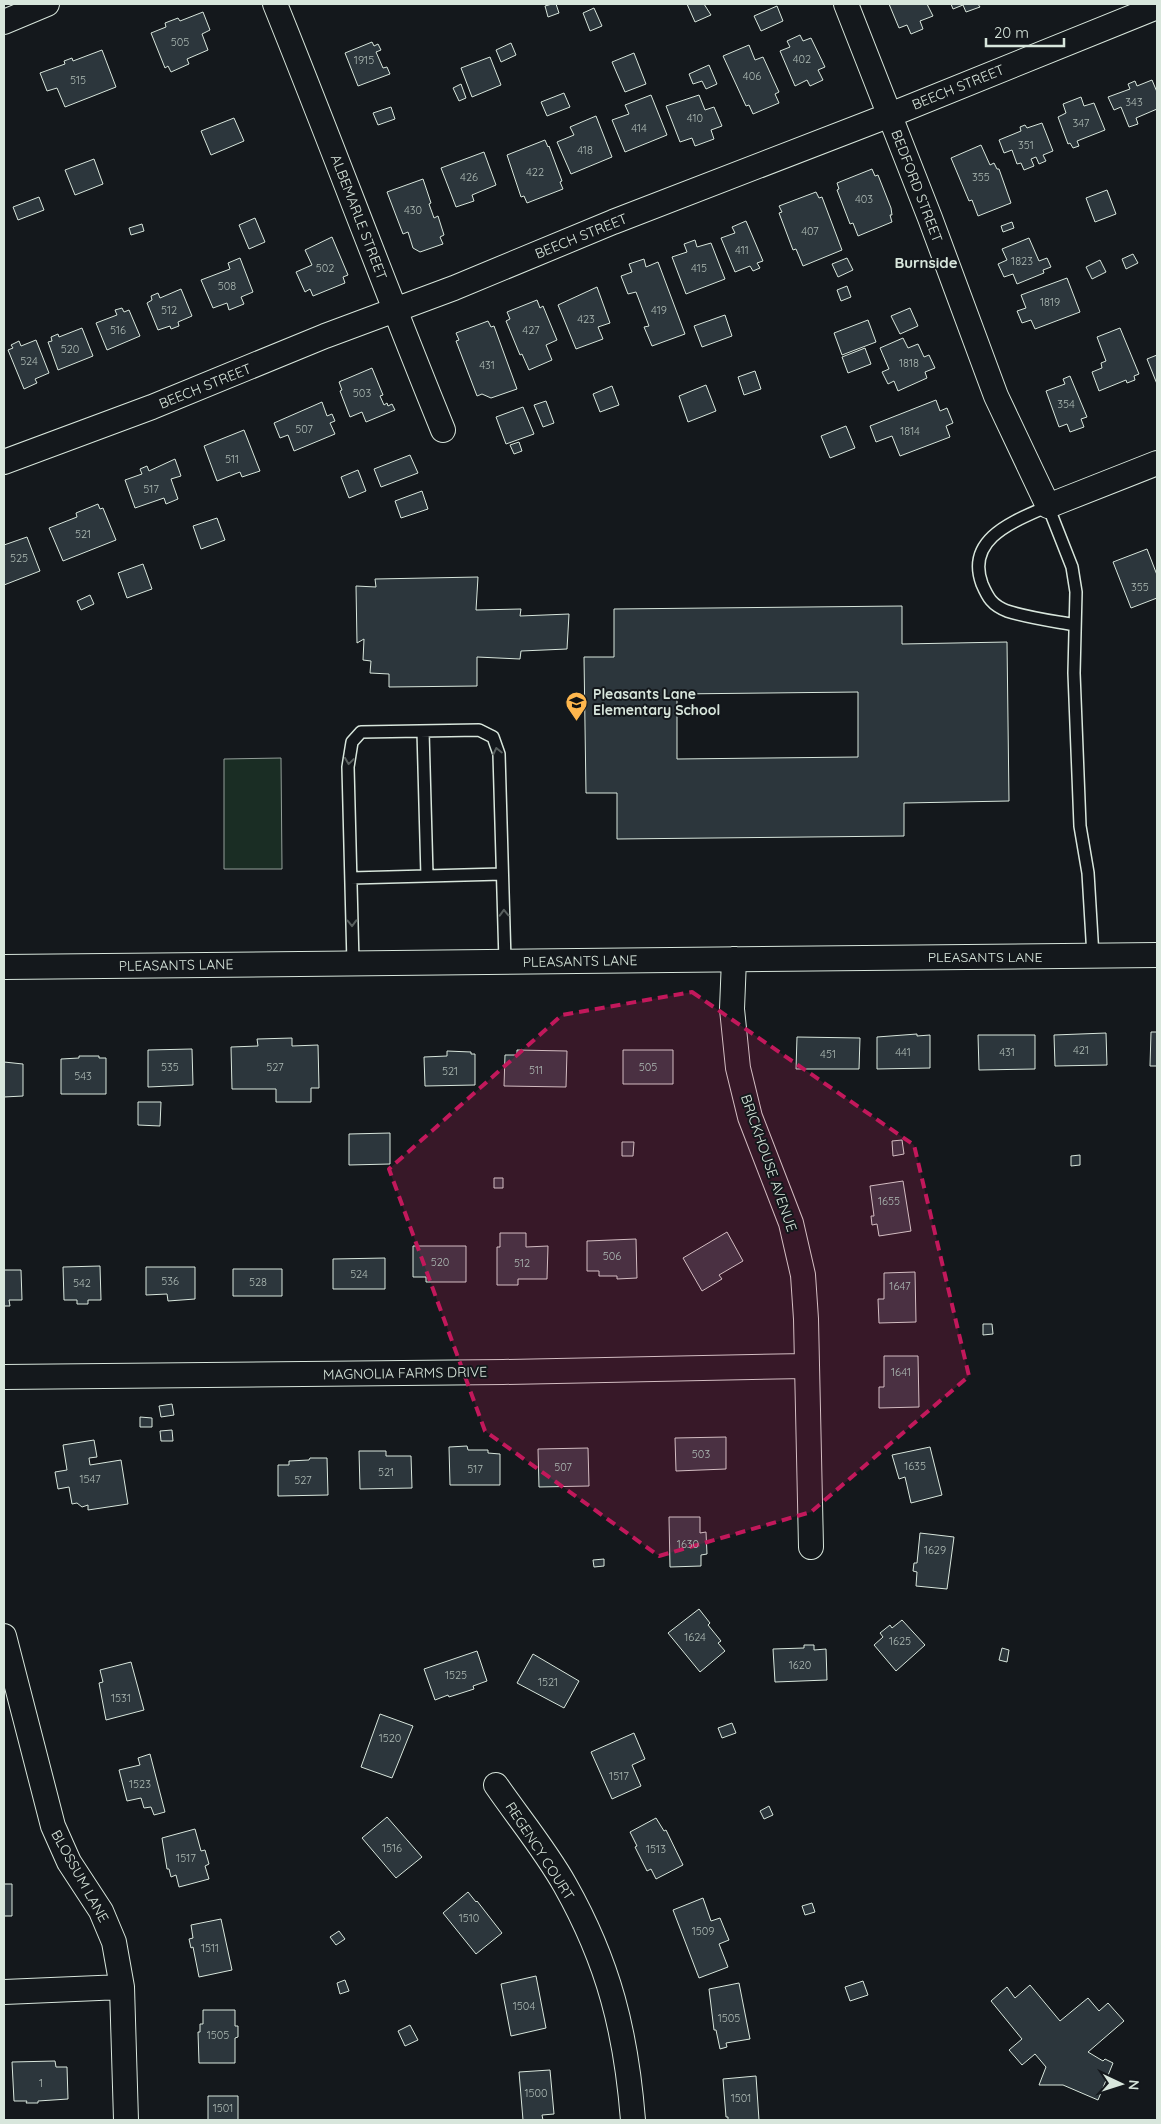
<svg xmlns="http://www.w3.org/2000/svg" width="1161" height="2124" viewBox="0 0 1161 2124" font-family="Quicksand,sans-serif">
<rect width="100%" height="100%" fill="#14181c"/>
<path fill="#1a2d24" stroke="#939e99" d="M281 758 282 869H224V759Z"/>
<path fill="#2c363c" stroke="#d8e6dc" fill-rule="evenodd" d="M552 4H556L559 13 548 17 545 6Z
M687 4H704L711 15 695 22Z
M889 4H927L933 16 920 21 923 29 911 34 907 25 899 28Z
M951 4H978L980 7 966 12 963 5 953 9Z
M777 6 783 21 761 31 754 16Z
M594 8 602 26 590 31 583 13Z
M203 12 210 30 202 34 208 50 187 59 189 64 171 72 168 66 165 68 151 33 166 27 165 23 178 18 180 21Z
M800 35 803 41 811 38 825 67 818 70 823 80 810 86 807 80 795 86 780 51 790 47 787 41Z
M372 42 374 46 378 44 381 50 376 52 383 68 387 67 390 74 358 86 345 53Z
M511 43 516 55 501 62 496 50Z
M749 45 755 60 763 57 779 92 775 94 779 103 753 114 749 105 746 106 723 56Z
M102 50 116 87 65 107 57 88 47 91 40 73 65 64 64 61 72 58 73 61Z
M634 53 646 84 625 92 612 62Z
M490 57 501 85 472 97 461 68Z
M709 65 717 84 706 89 702 81 693 84 689 74Z
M1152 80 1157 92V109L1136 118 1138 124 1129 127 1121 107 1114 110 1108 97 1130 89 1128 84 1135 81 1137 86Z
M461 84 466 98 459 101 453 88Z
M564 93 570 107 547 116 541 102Z
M651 95 667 135 625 152 612 120 629 114 625 105Z
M699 95 705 110 714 107 722 126 711 130 714 139 695 146 692 138 680 142 666 106Z
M1081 97 1084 106 1094 103 1105 130 1077 141 1079 146 1073 148 1070 143 1068 144 1058 117 1066 113 1063 104Z
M391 107 395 119 378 125 373 113Z
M596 116 612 157 571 174 557 142 574 135 570 127Z
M234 118 244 141 211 155 201 131Z
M1042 123 1053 151 1043 155 1046 161 1039 164 1036 157 1031 159 1034 166 1024 170 1021 163 1017 164 1012 150 1004 153 999 140 1021 131 1020 127 1025 125 1027 128Z
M545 140 548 147 549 146 562 181 560 182 563 189 527 203 524 196 521 197 507 155Z
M981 145 990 165 994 163 997 169H999L1011 203 978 216 972 200 969 201 951 158Z
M484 152 496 185 472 195 474 201 456 207 441 168Z
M94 159 103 184 75 195 65 170Z
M872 169 875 176 878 175 891 208 892 215H890L892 222 858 236 853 223 850 224 837 190 839 189 837 183Z
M423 179 431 203 429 204 434 218 438 216 444 235 440 237 443 244 420 252 413 248 408 232 403 234 387 192Z
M1107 190 1116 214 1095 222 1086 198Z
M816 192 819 198 822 197 842 250 803 266 796 249 793 250 779 213 782 212 779 206Z
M39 197 44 210 18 220 13 207Z
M255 218 265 242 249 249 239 225Z
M746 221 763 261 757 263 760 268 753 271 750 266 735 272 721 238 735 233 732 227Z
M1012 222 1014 228 1003 232 1001 226Z
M142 224 144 231 131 235 129 228Z
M332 237 348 275 343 277 345 283 313 296 310 289 305 292 296 272 312 265 305 250Z
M1029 238 1039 261 1047 258 1051 267 1043 270 1044 273 1017 284 1013 274 1004 277 998 264 1007 260 1002 249Z
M695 240 697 247 711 243 725 279 686 294 672 257 687 252 684 244Z
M1133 254 1138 263 1126 269 1122 259Z
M240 258 253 292 241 297 244 304 229 310 227 303 213 308 201 280 230 269 228 263Z
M847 258 853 270 838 277 832 264Z
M644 259 646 267 658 262 685 334 652 346 644 327 649 326 636 292 628 294 621 276 632 272 629 264Z
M1100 260 1106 272 1092 279 1086 267Z
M1067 278 1080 312 1035 329 1031 320 1022 323 1017 311 1026 308 1021 295Z
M847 286 851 297 841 301 837 290Z
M597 287 610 323 598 327 603 339 576 349 558 305Z
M181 289 192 316 178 322 179 326 171 329 170 326 158 330 147 303 152 300 151 296 158 293 160 298Z
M537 300 540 308 543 306 557 340 546 345 552 360 529 370 522 354 520 355 506 321 510 319 507 312Z
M122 308 124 312 129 310 140 336 107 350 96 323 117 315 115 310Z
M910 308 918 326 900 334 891 316Z
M725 315 732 336 702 347 694 326Z
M868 320 876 342 842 355 834 333Z
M488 321 491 327 494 326 517 389 491 398 482 394 477 396 456 341 459 340 456 333Z
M82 328 93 356 58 370 48 342 52 341 51 337 58 334 59 337Z
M1120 328 1139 374 1134 376 1135 380 1127 383 1126 380 1099 391 1092 372 1102 368 1101 363 1106 361 1097 337Z
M903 338 908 348 918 344 924 357 929 355 935 368 925 372 927 378 898 391 894 381 888 384 882 372 889 369 880 348Z
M36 340 49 373 35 379 37 383 24 389 8 350 13 348 11 345 19 341 21 346Z
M865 348 871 364 848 373 842 357Z
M1157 355V384L1147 359Z
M372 368 383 395 380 396 384 405 387 403 388 406 392 404 395 410 366 422 362 412 350 417 340 391 342 390 339 382Z
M755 371 761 389 744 395 738 377Z
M1070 376 1087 417 1081 419 1084 427 1070 432 1067 424 1059 427 1046 391 1065 384 1063 379Z
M706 385 716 411 688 422 679 396Z
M612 386 619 405 600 412 593 394Z
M936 400 940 411 947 408 953 423 946 426 950 437 900 456 892 436 876 442 870 426Z
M546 401 554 423 543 427 534 405Z
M322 402 327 416 332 414 335 421 330 423 335 434 294 451 288 435 280 438 274 423Z
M523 407 534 434 506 444 496 417Z
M846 426 855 448 830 458 821 436Z
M244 430 260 471 242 477 240 472 217 481 204 446Z
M519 442 522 451 514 454 510 445Z
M410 455 418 473 381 487 374 469Z
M175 459 181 476 171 479 178 499 166 504 164 498 135 508 125 480 142 474 140 469 147 466 149 471Z
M358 470 366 491 349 498 341 477Z
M422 491 428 509 401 518 395 501Z
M98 504 100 509 103 508 116 540 63 561 49 528 77 517 76 513Z
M217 518 225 540 201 549 193 526Z
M27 537 40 571 4 585V545Z
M1147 549 1157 575V598L1131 608 1113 562Z
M143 564 152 589 127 598 118 573Z
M478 577 476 610 521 609 520 616 569 614 567 649 521 651 520 659 477 657V686L389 687V674L370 673 371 661 363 660 364 639 357 643 356 586 376 587 375 579Z
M90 595 94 604 81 610 77 601Z
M902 606V644L1007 642 1009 801 904 803V836L617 839V793H586L584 657H614V609ZM858 692V757L677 759V694Z
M1151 1032H1157V1066H1150Z
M1106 1033 1107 1065 1055 1066 1054 1035Z
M917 1034V1036L930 1035V1068L877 1069V1037Z
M978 1035H1035V1069L979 1070Z
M797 1037 860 1038 859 1069H796Z
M292 1038V1046L318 1045 319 1088H311V1102H276V1089H232L231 1047 258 1046 257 1039Z
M192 1049 193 1085 148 1087V1050Z
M517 1050 567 1051 566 1087 504 1086 505 1055H517Z
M623 1050H673V1084H623Z
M447 1051 471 1052V1054H475V1085L425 1086 424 1057 447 1056Z
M79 1056H99V1058H106V1094H61V1059L79 1058Z
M4 1062 23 1064V1096L4 1097Z
M138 1102H161L160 1126 138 1125Z
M390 1133V1164L349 1165V1134Z
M902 1140 904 1154 893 1156 892 1141Z
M622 1142H634L633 1156H622Z
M1080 1155V1165L1071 1166V1156Z
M494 1178H503V1188H494Z
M903 1181 911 1231 879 1236 877 1224 872 1225 871 1216H874L870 1186Z
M727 1232 743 1261 719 1275 722 1279 702 1291 683 1258Z
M500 1233H526V1247L548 1246 547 1279H518V1285H497V1247H500Z
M636 1239 637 1278 617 1279V1276H599V1271H587V1241Z
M413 1246H466V1282H426V1277H413Z
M385 1258V1289H333V1259Z
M100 1266 101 1300H88V1304H77V1300H64L63 1267Z
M146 1267H195V1299L168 1301 167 1294 146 1295Z
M233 1269H282V1296H233Z
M4 1270H21L22 1300H9L10 1306H4Z
M915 1272 916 1322 879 1323 878 1299H884V1273Z
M983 1324H992L993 1334 983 1335Z
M884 1356H918L919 1407 879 1408V1387H884Z
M172 1404 174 1415 161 1417 159 1406Z
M140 1417 152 1418V1427H140Z
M172 1430 173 1441H161L160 1431Z
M726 1437V1469L676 1471 675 1438Z
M94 1440 97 1457 89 1458 90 1465 121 1460 128 1504 88 1510V1505L82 1507 77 1503 72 1504 69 1487 58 1489 55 1472 67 1470 63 1445Z
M467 1446 468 1450H488V1453L500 1454V1485H450L449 1447Z
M930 1447 942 1495 911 1503 905 1477 899 1479 892 1455Z
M588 1448 589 1486 539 1487 538 1449Z
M359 1451H386V1456H411L412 1488 360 1489Z
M310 1458H327L328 1495 278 1496V1465H289V1461L309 1460Z
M669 1517H700V1533L706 1532 707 1554 701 1555V1566L670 1567Z
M920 1533 954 1537 947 1589 916 1586 917 1572 913 1571 914 1563H917Z
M604 1559V1566L594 1567 593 1560Z
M699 1609 710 1623 708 1625 721 1641 718 1643 725 1651 700 1672 668 1633Z
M902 1620 925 1645 896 1671 874 1645 883 1637 880 1633 890 1625 892 1628Z
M804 1645H814V1650L826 1649 827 1680 775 1682 773 1649 804 1648Z
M1002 1648 1009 1650 1007 1662 999 1660Z
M477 1651 487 1681 473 1686 474 1689 449 1697 448 1695 435 1700 424 1669Z
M533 1654 579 1681 564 1708 517 1683Z
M131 1662 144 1710 106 1720 99 1683 103 1682 100 1670Z
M380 1714 413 1726 392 1778 361 1767Z
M732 1723 736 1733 722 1738 718 1728Z
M634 1733 645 1759 632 1765 641 1786 612 1799 591 1752Z
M150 1754 165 1812 154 1815 151 1807 144 1808 141 1798 127 1801 119 1770 140 1765 138 1758Z
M769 1806 773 1815 764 1819 760 1811Z
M387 1817 422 1857 396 1878 362 1838Z
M656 1818 664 1831 666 1830 683 1865 656 1879 651 1869 647 1871 635 1847 637 1846 630 1832Z
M195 1829 201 1851 205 1850 209 1864 205 1866 209 1879 179 1887 176 1875 171 1877 169 1869H167L162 1838Z
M4 1884H12V1916H4Z
M468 1892 476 1902 477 1901 502 1933 476 1954 443 1913Z
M703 1898 711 1921 720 1918 729 1940 719 1944 728 1967 699 1978 673 1910Z
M812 1903 815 1912 805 1915 802 1906Z
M221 1919 232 1970 199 1977 193 1947 191 1948 189 1939 193 1938 191 1925Z
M339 1931 345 1939 336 1945 330 1937Z
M536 1976 546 2028 511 2036 501 1984Z
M345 1980 349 1991 340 1994 337 1983Z
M863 1981 868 1995 850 2001 845 1987Z
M739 1983 750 2039 726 2043 727 2047 720 2049 716 2030H714L709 1989Z
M1030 1985 1060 2021 1088 1998 1099 2011 1108 2003 1124 2021 1088 2052 1103 2061 1105 2059 1113 2063 1098 2100 1063 2085H1039L1046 2067 1035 2054 1022 2065 1009 2050 1022 2039 991 2001 1007 1987 1015 1998Z
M203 2010H235V2026H238V2037L235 2038V2063H199L198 2032H200V2024H203Z
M410 2025 418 2040 405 2046 398 2031Z
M55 2061 56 2067H67L68 2099 38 2101V2103H26L27 2101H14L12 2062Z
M550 2070 554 2114 542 2115 543 2120H523L519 2072Z
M756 2076 759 2120H728V2117H726L723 2079Z
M208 2096H238V2120H208Z"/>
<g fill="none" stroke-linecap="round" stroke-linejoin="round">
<defs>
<path id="lane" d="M1075 625C1053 621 1029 618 1007 611 992 605 988 598 982 584 965 538 1015 521 1048 506L1072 567 1076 592 1074 673 1080 826 1088 873 1093 956
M423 731 427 876
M351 878 502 874
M353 963 348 767 352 742 361 732 479 730 493 737 499 754 505 961"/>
<path id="street" d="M275 4C332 145 385 288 443 430
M846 4 930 218 996 396 1048 506 1157 463
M4 22 47 4
M4 462 152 407 325 336 454 288 613 222 890 115 1157 7
M734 959 732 1009 738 1068 750 1117 791 1223 803 1275 806 1319 811 1547
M4 967 1157 955
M4 1377 503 1372 806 1366
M4 1636 53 1826 69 1862 101 1911 114 1942 122 1987 126 2120
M496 1785C518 1817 546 1851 565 1885 609 1963 626 2032 633 2120
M4 1992 122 1987"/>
</defs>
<use href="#lane" stroke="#d8e6dc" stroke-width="14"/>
<use href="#street" stroke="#d8e6dc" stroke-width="26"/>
<use href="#lane" stroke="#14181c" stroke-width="11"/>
<use href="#street" stroke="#14181c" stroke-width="24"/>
</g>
<defs><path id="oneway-chevron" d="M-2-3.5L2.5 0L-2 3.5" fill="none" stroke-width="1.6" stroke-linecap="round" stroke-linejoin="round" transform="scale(1.25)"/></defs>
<g stroke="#59605f">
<use href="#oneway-chevron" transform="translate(497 751) rotate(-103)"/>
<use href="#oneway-chevron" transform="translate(349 761) rotate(98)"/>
<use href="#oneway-chevron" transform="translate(504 913) rotate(-92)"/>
<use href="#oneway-chevron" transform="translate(352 923) rotate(89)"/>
</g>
<path fill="#c2185b" fill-opacity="0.2" stroke="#c2185b" stroke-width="4" stroke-dasharray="10 6" stroke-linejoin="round" d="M692 992 914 1145 969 1376 811 1512 659 1556 485 1431 389 1169 562 1015Z"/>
<defs>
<symbol id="school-pin" viewBox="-11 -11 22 30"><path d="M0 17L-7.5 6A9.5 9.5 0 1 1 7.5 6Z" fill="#ffb74d" stroke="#14181c"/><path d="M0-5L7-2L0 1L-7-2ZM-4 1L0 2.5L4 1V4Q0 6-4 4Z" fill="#111"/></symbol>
</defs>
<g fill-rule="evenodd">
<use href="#school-pin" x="564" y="690" width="25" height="34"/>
</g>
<g text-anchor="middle" stroke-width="4" stroke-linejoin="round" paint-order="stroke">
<g font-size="11" fill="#adbab4">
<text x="180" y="46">505</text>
<text x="802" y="63">402</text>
<text x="364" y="64">1915</text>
<text x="752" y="80">406</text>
<text x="78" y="84">515</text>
<text x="1134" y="106">343</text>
<text x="695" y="122">410</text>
<text x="1081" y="127">347</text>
<text x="639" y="132">414</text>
<text x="1026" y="149">351</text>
<text x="585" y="154">418</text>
<text x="535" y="176">422</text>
<text x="469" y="181">426</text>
<text x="981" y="181">355</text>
<text x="864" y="203">403</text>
<text x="413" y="214">430</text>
<text x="810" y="235">407</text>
<text x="742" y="254">411</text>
<text x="1022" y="265">1823</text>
<text x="325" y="272">502</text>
<text x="699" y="272">415</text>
<text x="227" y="290">508</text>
<text x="1050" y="306">1819</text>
<text x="169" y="314">512</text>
<text x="659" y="314">419</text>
<text x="586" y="323">423</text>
<text x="118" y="334">516</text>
<text x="531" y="334">427</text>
<text x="70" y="353">520</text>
<text x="29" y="365">524</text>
<text x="909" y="367">1818</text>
<text x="487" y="369">431</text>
<text x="362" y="397">503</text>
<text x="1066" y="408">354</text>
<text x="304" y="433">507</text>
<text x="910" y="435">1814</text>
<text x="232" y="463">511</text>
<text x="151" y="493">517</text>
<text x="83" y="538">521</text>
<text x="19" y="562">525</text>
<text x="1140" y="591">355</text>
<text x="1081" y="1054">421</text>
<text x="903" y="1056">441</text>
<text x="1007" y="1056">431</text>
<text x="828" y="1058">451</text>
<text x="170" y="1071">535</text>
<text x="275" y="1071">527</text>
<text x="648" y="1071">505</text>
<text x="536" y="1074">511</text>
<text x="450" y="1075">521</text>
<text x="83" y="1080">543</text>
<text x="889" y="1205">1655</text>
<text x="612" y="1260">506</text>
<text x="440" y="1266">520</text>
<text x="522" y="1267">512</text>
<text x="359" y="1278">524</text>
<text x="170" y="1285">536</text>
<text x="258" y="1286">528</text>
<text x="82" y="1287">542</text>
<text x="900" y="1290">1647</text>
<text x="901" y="1376">1641</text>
<text x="701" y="1458">503</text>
<text x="915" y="1470">1635</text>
<text x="563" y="1471">507</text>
<text x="475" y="1473">517</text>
<text x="386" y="1476">521</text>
<text x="90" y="1483">1547</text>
<text x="303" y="1484">527</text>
<text x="688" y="1548">1630</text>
<text x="935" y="1554">1629</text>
<text x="695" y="1641">1624</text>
<text x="900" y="1645">1625</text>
<text x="800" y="1669">1620</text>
<text x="456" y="1679">1525</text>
<text x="548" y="1686">1521</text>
<text x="121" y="1702">1531</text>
<text x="390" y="1742">1520</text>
<text x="619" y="1780">1517</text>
<text x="140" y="1788">1523</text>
<text x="392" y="1852">1516</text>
<text x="656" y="1853">1513</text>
<text x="186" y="1862">1517</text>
<text x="469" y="1922">1510</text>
<text x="703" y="1935">1509</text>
<text x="210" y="1952">1511</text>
<text x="524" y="2010">1504</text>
<text x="729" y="2022">1505</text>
<text x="218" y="2039">1505</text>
<text x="41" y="2087">1</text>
<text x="536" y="2097">1500</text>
<text x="741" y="2102">1501</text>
<text x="223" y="2112">1501</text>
</g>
<g font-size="14" fill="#d8e6dc" stroke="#14181c">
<text transform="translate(958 87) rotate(-22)" y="5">BEECH STREET</text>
<text transform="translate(917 186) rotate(69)" y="5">BEDFORD STREET</text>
<text transform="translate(359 217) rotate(69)" y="5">ALBEMARLE STREET</text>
<text transform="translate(581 236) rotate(-22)" y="5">BEECH STREET</text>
<text transform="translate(205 386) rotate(-22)" y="5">BEECH STREET</text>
<text x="985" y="962">PLEASANTS LANE</text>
<text transform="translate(580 961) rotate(-1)" y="5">PLEASANTS LANE</text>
<text transform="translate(176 965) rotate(-1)" y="5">PLEASANTS LANE</text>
<text transform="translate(769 1163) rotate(71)" y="5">BRICKHOUSE AVENUE</text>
<text transform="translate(405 1373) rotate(-1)" y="5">MAGNOLIA FARMS DRIVE</text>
<text transform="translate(540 1851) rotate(57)" y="5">REGENCY COURT</text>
<text transform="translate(80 1876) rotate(61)" y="5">BLOSSUM LANE</text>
</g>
<g font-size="14" font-weight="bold" fill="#d8e6dc" stroke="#14181c" text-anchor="start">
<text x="593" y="699">Pleasants Lane<tspan x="593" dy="16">Elementary School</tspan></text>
</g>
<g font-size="15" font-weight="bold" fill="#d8e6dc" stroke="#14181c">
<text x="926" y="268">Burnside</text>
</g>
</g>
<rect width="1161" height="2124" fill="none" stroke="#d8e6dc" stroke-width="10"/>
<g transform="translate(1121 2084) rotate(94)" stroke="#14181c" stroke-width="4" paint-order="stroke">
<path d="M0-4L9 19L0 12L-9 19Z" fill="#d8e6dc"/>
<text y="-8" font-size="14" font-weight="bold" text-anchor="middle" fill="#d8e6dc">N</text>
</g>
<path d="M986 38v8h78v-8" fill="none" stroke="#d8e6dc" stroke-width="2.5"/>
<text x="994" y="38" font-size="15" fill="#d8e6dc" stroke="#14181c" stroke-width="4" paint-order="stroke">20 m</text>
</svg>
